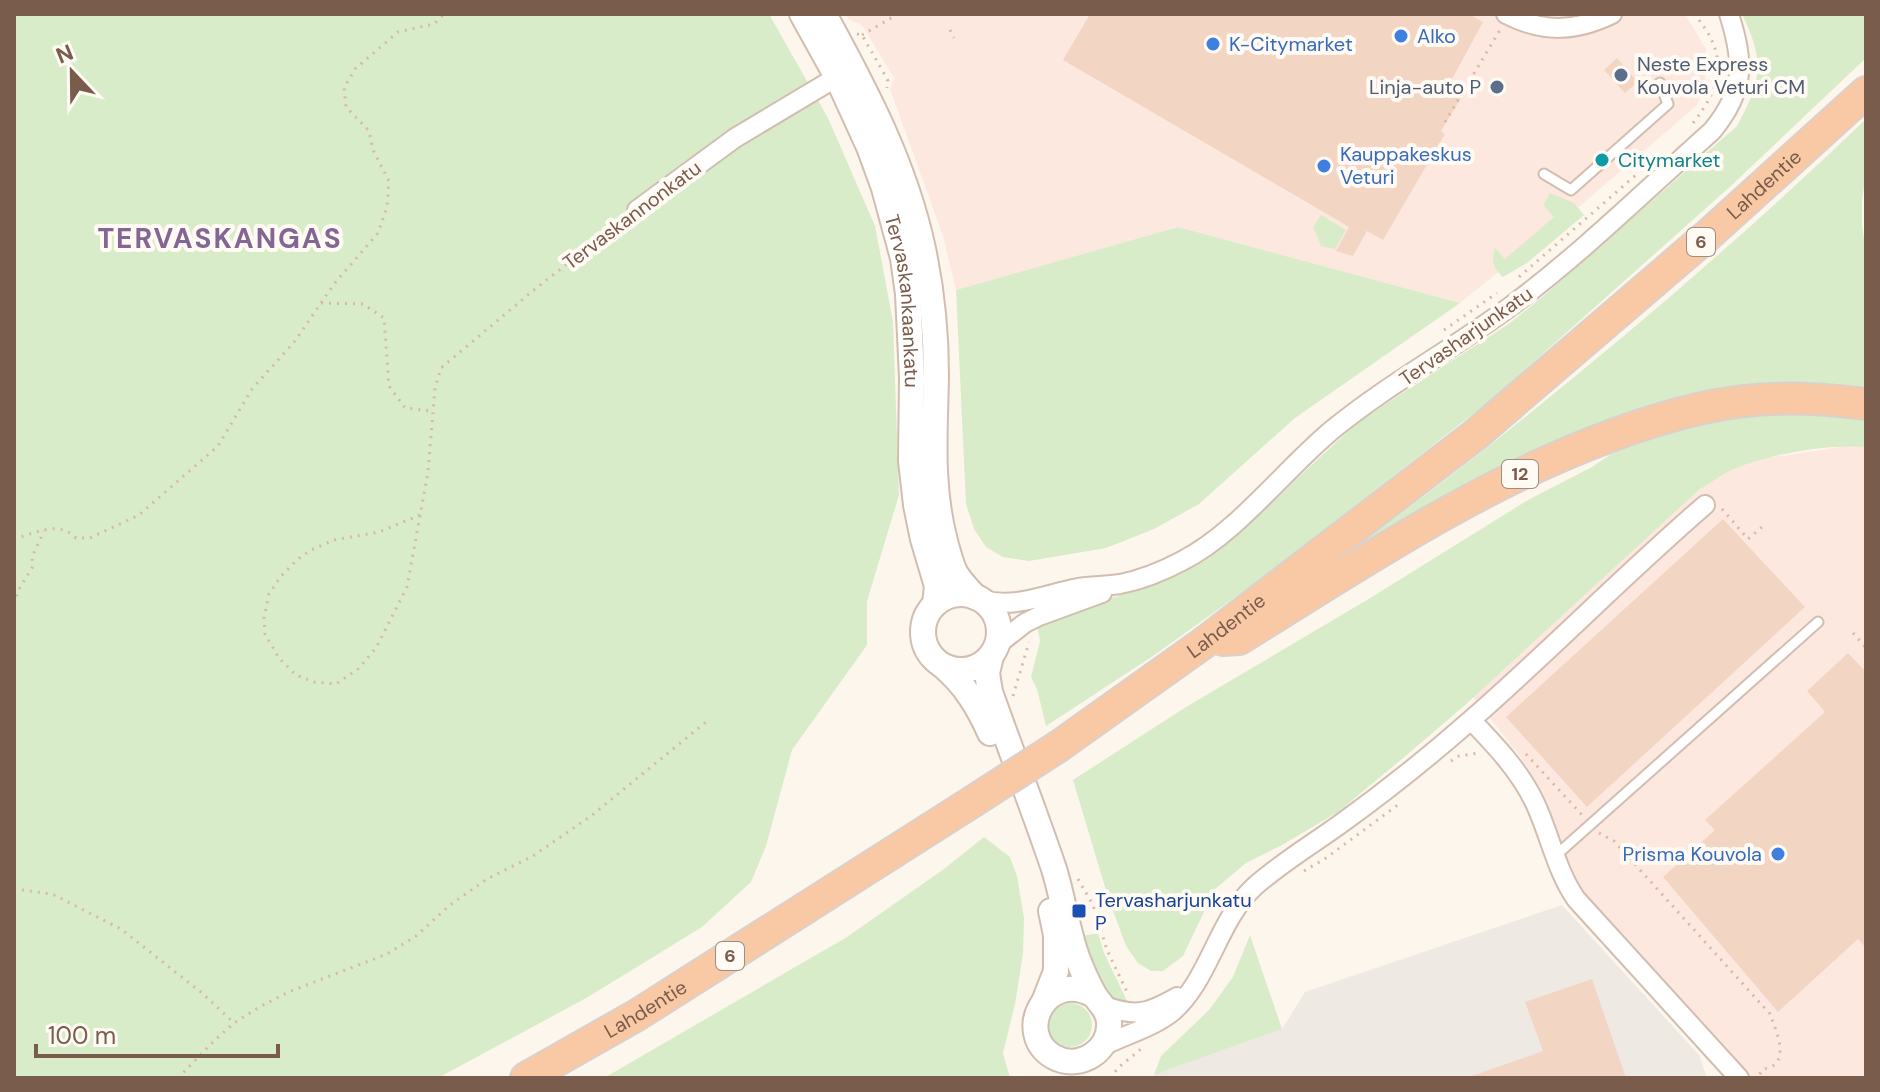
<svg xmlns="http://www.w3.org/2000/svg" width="1880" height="1092" viewBox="0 0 1880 1092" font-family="'DM Sans',sans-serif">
<rect width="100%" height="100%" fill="#fdf6ec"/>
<path fill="#fde8e0" d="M846 14H1685L1706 49V70L1704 91 1696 106 1580 206 1460 303 1178 227 956 290 943 236 890 89 894 78 862 25 848 19Z
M1846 446 1866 447V1078H1750L1577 890 1547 801 1519 755 1473 697 1700 489 1730 471 1761 459Z"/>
<path fill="#efe9e4" d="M1562 905 1699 1055 1707 1078H1153L1154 1075 1282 1029 1305 992Z"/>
<path fill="#d8ecc9" d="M14 14H769L828 118 875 226 893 322 899 495 867 601V645L792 750 766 846 751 882 702 927 588 997 438 1078H14Z
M1742 14H1866V58L1733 184 1491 400 1262 578 1153 656 1046 726 1037 689 1031 677 1040 641 1037 625 1077 606 1118 596 1179 575 1203 562 1232 539 1358 422 1510 323 1547 293 1737 126C1762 80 1765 62 1742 14Z
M1866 119V173L1862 200V225L1866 254V396L1734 393 1325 570C1377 531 1429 493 1480 453 1613 348 1743 237 1866 119Z
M1550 193 1574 203 1584 215 1527 263 1503 277C1493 268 1491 261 1495 248L1505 259 1554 217 1543 205Z
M1321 215 1346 230 1335 249 1321 246 1313 227Z
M1178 227 1460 303 1295 418 1199 504 1154 529 1106 548 1029 561 1003 557 986 547 974 529 966 504 956 290Z
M1760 409 1866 417V447C1827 444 1768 454 1732 470 1721 475 1711 483 1700 489L1464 706 1409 753 1338 812 1282 845 1246 863 1215 889 1183 956 1163 971H1151L1138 963 1126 946 1108 897 1073 780 1186 707 1367 600 1528 500 1592 467 1627 443 1681 424Z
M984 837 1010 857 1017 876 1024 918 1023 954 1015 1004 1003 1053 1010 1078H604L847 937 944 869Z
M1098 933 1104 953 1129 1005C1090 994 1093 971 1083 936Z
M1250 935 1282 1029 1154 1075 1161 1056 1209 1010 1233 977Z
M1048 1025a22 22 0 1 1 44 0a22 22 0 1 1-44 0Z"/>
<path fill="#f3d5c3" d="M1090 14H1469L1483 22 1450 83 1464 93 1441 131 1445 134 1383 240 1367 231 1353 256 1336 251 1349 227 1063 60Z
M1617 58 1638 82 1625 93 1604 70Z
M1723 519 1805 607 1587 807 1506 717Z
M1848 653 1866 672V948L1858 939 1778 1012 1663 877 1715 830 1705 820 1825 712 1807 691Z
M1592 979 1626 1078H1472V1076L1543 1051 1525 1002Z"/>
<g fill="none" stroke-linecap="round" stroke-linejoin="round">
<defs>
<path id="service" d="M1544 174 1571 190 1668 104 1660 83
M1554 857 1818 622"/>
<path id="minor" d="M1506 14C1543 33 1575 32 1612 14
M637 210 735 138 847 71
M983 600C1015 609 1046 594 1078 588 1091 586 1106 586 1120 584 1141 580 1163 571 1182 561 1237 533 1284 470 1332 430 1388 384 1453 349 1511 306 1582 253 1646 190 1712 131 1746 90 1744 62 1729 14
M998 644 1025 623 1039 616 1102 593
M1471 720C1495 745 1520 771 1535 803 1550 835 1556 870 1576 899L1739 1078
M1104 1006C1136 1017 1147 1014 1177 997
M1101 1047C1124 1035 1152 1028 1172 1012 1210 979 1217 921 1255 886 1281 863 1311 845 1339 825 1385 792 1430 756 1472 719 1551 650 1625 574 1705 505"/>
<g id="tertiary">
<path id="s1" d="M802 14 837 77 869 147 884 188 903 258 908 294 912 377 911 461 916 505 923 539 937 586 935 604"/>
<path d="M824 14C865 89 905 164 923 249 932 291 936 333 936 376 935 434 930 487 946 545 949 555 951 565 956 574 961 582 969 590 975 597"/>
<circle cx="961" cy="632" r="38"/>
<path d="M991 656 987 673 990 692C1011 751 1034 810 1054 869 1063 898 1067 929 1077 957 1082 970 1088 984 1095 996 1101 1005 1108 1010 1109 1022 1111 1050 1080 1071 1054 1057 1013 1034 1046 967 1095 996"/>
<path d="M943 666C965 685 978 706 990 733"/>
<path d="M1044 1002 1056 971V935L1051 911"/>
</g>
<g id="trunk">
<path d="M1223 640 1239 639C1357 566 1474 487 1605 438 1650 421 1697 406 1745 401 1785 396 1826 399 1866 404"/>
<path id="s2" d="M1059 746 1205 642 1475 435 1707 236 1866 92"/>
<path id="s3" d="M526 1078 637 1015 972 802"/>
</g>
</defs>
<use href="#service" stroke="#d1beb0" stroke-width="13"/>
<use href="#minor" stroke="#d1beb0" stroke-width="22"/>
<use href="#tertiary" stroke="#d1beb0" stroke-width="28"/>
<use href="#trunk" stroke="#dad1cd" stroke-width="34"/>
<path stroke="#d9b8a5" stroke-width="3" stroke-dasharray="2 6" stroke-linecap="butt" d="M950 30 954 38
M857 34 862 35 885 75 888 81 887 88
M862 35 898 14
M1445 122 1500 30
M1693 123C1724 84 1728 53 1694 14
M1519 277 1637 174
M321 303 363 304 384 318 389 386 405 408 431 411
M1444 330 1497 293
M1722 509 1748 539 1762 527
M420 515 379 532 334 540 311 550 298 559 281 576 269 594 264 618 265 634 279 658 296 675 314 682 336 684 358 669 376 648 407 587 428 472 435 388 441 368 535 289 625 219
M14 539C35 533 59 520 76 538H90L139 515 218 446 252 389 295 341 334 284 378 233 387 207 389 181 373 150 369 131 346 107 344 88 355 69 398 32 434 24 444 14
M14 604 18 591 33 566 32 557 44 531
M1853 633 1866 648
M1013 696 1029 642
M1526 754 1583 816
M1451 761 1459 756 1478 753
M1599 833 1614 841 1770 1014C1774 1026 1788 1054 1774 1065 1771 1067 1766 1068 1762 1070L1758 1078
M1304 871 1326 858 1399 804
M1078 879 1093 905 1107 950 1129 996
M14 889 52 894 121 929 202 993 234 1023
M178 1078 214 1041 234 1023 261 1006 291 991 387 954 416 936 450 905 487 879 533 856 591 816 706 722
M1110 1078 1119 1067 1141 1049"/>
<use href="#service" stroke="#fff" stroke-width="9"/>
<use href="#minor" stroke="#fff" stroke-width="18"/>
<use href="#tertiary" stroke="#fff" stroke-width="24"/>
<use href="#trunk" stroke="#f9c8a4" stroke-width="30"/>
<defs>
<path id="trunk-bridge" d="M972 802 1059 746"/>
</defs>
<use href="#trunk-bridge" stroke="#dad1cd" stroke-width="34" stroke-linecap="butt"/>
<use href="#trunk-bridge" stroke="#f9c8a4" stroke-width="30"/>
</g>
<g fill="#3f7fe0" stroke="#fffaf3" stroke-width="3">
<circle cx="1401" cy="36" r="8"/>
<circle cx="1213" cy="44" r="8"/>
<circle cx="1324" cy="166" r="8"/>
<circle cx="1778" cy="854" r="8"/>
</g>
<g fill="#5c6f8a" stroke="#fffaf3" stroke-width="3">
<circle cx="1621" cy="75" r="8"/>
<circle cx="1497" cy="87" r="8"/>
</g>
<circle fill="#0f9aa8" stroke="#fffaf3" stroke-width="3" cx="1602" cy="160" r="8"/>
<rect fill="#1a4fb4" stroke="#fffaf3" stroke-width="3" x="1071" y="903" width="16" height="16" rx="4"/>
<g text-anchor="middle" stroke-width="8" stroke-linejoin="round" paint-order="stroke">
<g fill="#fffaf3" stroke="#a28b7f" stroke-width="2">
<rect x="1687" y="228" width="28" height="28" rx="6"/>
<rect x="1502" y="460" width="36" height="28" rx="6"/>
<rect x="716" y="942" width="28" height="28" rx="6"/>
</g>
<g font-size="18" font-weight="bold" fill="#7a5c4d">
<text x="1701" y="248">6</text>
<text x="1520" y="480">12</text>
<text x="730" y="962">6</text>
</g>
<g font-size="20" fill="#366cbe" stroke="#fffaf3" text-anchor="start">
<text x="1417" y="43">Alko</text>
<text x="1229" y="51">K-Citymarket</text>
<text x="1340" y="161">Kauppakeskus<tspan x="1340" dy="23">Veturi</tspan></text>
<text x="1762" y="861" text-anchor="end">Prisma Kouvola</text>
</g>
<g font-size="20" fill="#4e5e75" stroke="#fffaf3" text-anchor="start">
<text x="1637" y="71">Neste Express<tspan x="1637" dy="23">Kouvola Veturi CM</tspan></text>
<text x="1481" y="94" text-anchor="end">Linja-auto P</text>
</g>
<g font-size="20" fill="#0d838f" stroke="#fffaf3" text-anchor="start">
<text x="1618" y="167">Citymarket</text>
</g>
<g font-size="20" fill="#7a5c4d" stroke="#fffaf3">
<text dy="7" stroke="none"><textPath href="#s2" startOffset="902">Lahdentie</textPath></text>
<text transform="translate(632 215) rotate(-37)" y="7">Tervaskannonkatu</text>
<text dy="7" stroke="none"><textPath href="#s1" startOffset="308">Tervaskankaankatu</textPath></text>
<text transform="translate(1466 336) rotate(-35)" y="7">Tervasharjunkatu</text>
<text dy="7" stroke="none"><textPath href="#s2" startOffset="206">Lahdentie</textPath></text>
<text dy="7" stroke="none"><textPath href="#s3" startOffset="138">Lahdentie</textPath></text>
</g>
<g font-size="20" fill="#164399" stroke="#fffaf3" text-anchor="start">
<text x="1095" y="907">Tervasharjunkatu<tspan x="1095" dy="23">P</tspan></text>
</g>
<g font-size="28" font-weight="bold" letter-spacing="2" fill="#846695" stroke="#fffaf3">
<text x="220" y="248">TERVASKANGAS</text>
</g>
</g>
<rect width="1880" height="1092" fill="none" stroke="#7a5c4d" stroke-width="32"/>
<g transform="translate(72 72) rotate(338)" stroke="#fffaf3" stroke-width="6" paint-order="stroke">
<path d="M0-6L14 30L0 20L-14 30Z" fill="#7a5c4d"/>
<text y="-12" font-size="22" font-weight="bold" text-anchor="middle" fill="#7a5c4d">N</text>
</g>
<path d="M36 1044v12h242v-12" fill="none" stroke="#7a5c4d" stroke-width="4"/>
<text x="48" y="1044" font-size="24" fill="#7a5c4d" stroke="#fffaf3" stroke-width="6" paint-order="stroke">100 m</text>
</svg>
